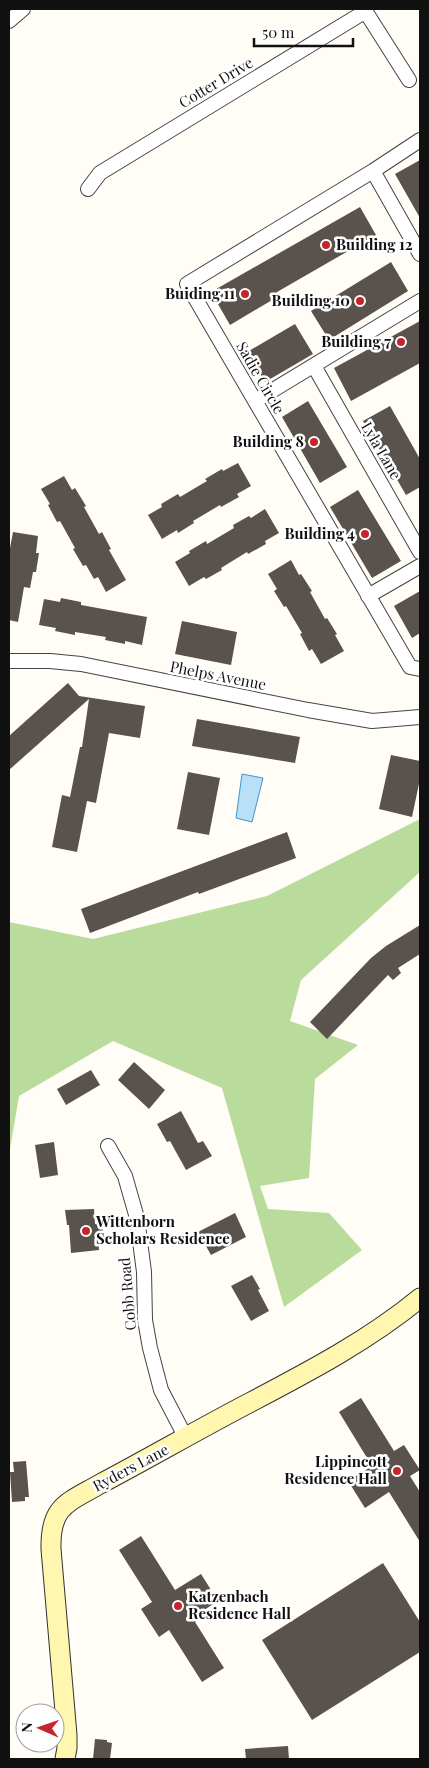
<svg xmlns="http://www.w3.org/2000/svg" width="429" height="1768" viewBox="0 0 429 1768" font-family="'Playfair Display',serif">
<rect width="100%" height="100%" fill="#fffdf5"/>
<path fill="#b9dc9c" d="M420 819V872L301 980 290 1021 358 1045 315 1079 309 1178 260 1186 268 1209 329 1213 362 1250 284 1307 222 1088 113 1041 19 1096 9 1155V922L93 939 267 896Z"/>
<path fill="#b9e0f7" stroke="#3f96cf" d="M242 774 263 778 252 822 236 818Z"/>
<path fill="#5a524d" d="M420 160V218L395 174Z
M360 207 376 235 277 292 279 296 230 325 211 292Z
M391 262 408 291 329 340 311 311Z
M420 321V363L351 401 334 368Z
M295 324 313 354 265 382 247 352Z
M308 401 347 467 320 483 282 417Z
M390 406 420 459V487L406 495 363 421Z
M238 463 251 486 237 494 239 497 221 507 220 505 193 521 194 523 178 533 177 530 162 539 148 515 162 507 161 504 178 494 180 497 207 481 205 479 222 469 223 471Z
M64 476 72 490 75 488 86 506 84 507 99 534 102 532 111 549 109 550 126 580 106 592 98 577 94 579 86 565 83 566 73 549 75 548 60 521 57 522 48 505 50 504 41 489Z
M358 490 401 561 372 578 330 507Z
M265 509 279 533 265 541 266 544 248 554 247 552 221 568 222 570 206 579 204 577 189 586 175 562 190 553 189 551 206 541 207 544 234 528 233 525 249 516 251 518Z
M13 532 38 536 36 553H39L36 572H33L30 588 24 587 18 622 9 620V548H10Z
M291 560 299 575 301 574 312 591 310 592 325 619 327 618 337 634 335 635 344 651 321 664 312 649 309 651 300 634 302 633 286 606 284 607 274 591 277 589 268 574Z
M420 591V633L412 638 394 606Z
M61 598 81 602V605L147 617 142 645 125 641V644L105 640 106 637 75 632V635L55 631 56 628 39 625 44 599 60 602Z
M182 621 237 632 231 665 175 654Z
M68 683 79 696 145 706 140 738 109 733 96 803 87 801 77 852 52 847 62 795 70 797 80 747H82L89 699 9 770V736Z
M197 719 300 737 295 763 192 746Z
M391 755 420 761V779L412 817 379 809Z
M188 772 220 778 209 835 177 829Z
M287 832 296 858 199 894 198 892 90 933 81 909Z
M420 925V954L398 968 401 973 393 980 388 975 327 1039 310 1022 371 958 386 946Z
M134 1062 165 1090 149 1109 118 1080Z
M91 1070 100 1085 66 1105 57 1089Z
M181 1111 198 1143 203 1141 212 1156 186 1170 170 1141 167 1142 157 1124Z
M54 1142 58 1175 40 1178 35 1145Z
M94 1209 95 1224 102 1223 103 1236 98 1237 99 1250 71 1253 69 1225H67L65 1210Z
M235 1213 246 1237 211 1255 198 1232Z
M252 1275 260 1289 258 1290 269 1311 251 1321 231 1286Z
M361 1398 394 1451 404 1445 420 1470 410 1476 420 1492V1542L389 1492 365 1508 348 1481 372 1466 339 1412Z
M26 1461 29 1497H25V1501L12 1502 10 1472H14L13 1462Z
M141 1536 175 1590 201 1574 218 1601 201 1612 204 1617 195 1622 224 1668 202 1682 169 1630 159 1637 141 1609 152 1602 119 1550Z
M383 1563 420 1622V1652L312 1720 262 1640Z
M95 1739 107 1740V1742L112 1743 110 1759H93Z
M288 1746 289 1759H246L245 1749Z"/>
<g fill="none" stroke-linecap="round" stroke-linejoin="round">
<defs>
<path id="street" d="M364 9 409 80
M9 21 23 9
M420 140 373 171 187 284 410 667 420 669
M373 171 420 254
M88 189 100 173 366 11
M314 366 420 552
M255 401 420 301
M368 596 420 566
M9 661H50L81 664 308 710 372 721 420 717
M108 1146 125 1176 137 1218 144 1272 145 1320 150 1348 161 1390 186 1438"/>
<path id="secondary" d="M65 1759 67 1748V1735L51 1549C50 1506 67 1503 100 1484 151 1457 201 1428 251 1402 310 1371 369 1340 420 1298"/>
</defs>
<use href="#street" stroke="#444" stroke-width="16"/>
<use href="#secondary" stroke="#333" stroke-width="21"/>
<use href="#street" stroke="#fff" stroke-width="14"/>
<use href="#secondary" stroke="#fff6b0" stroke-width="19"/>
</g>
<g fill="#c4262e" stroke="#fff" stroke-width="2">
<circle cx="326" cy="245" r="5"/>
<circle cx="245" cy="294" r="5"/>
<circle cx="360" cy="301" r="5"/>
<circle cx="401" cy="342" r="5"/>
<circle cx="314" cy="442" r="5"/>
<circle cx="365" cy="534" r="5"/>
<circle cx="86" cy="1231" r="5"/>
<circle cx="397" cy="1471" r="5"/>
<circle cx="178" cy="1606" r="5"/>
</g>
<g text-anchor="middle" stroke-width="5" stroke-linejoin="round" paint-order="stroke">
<g font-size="15" fill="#111" stroke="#fff">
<text transform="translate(216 83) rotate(-31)" y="5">Cotter Drive</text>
<text transform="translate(260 378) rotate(60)" y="5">Sadie Circle</text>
<text transform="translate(381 451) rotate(60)" y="5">Lyla Lane</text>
<text transform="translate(218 676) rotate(11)" y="5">Phelps Avenue</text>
<text transform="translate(128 1294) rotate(-95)" y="5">Cobb Road</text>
<text transform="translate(131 1468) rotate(-28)" y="5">Ryders Lane</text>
</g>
<g font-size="15" font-weight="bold" fill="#111" stroke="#fff" text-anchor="end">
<text x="336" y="250" text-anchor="start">Building 12</text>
<text x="235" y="299">Buiding 11</text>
<text x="350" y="306">Building 10</text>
<text x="391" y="347">Building 7</text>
<text x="304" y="447">Building 8</text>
<text x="355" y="539">Building 4</text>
<text x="96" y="1227" text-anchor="start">Wittenborn<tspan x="96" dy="17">Scholars Residence</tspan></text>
<text x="387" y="1467">Lippincott<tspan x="387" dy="17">Residence Hall</tspan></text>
<text x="188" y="1602" text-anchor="start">Katzenbach<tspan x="188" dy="17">Residence Hall</tspan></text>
</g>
</g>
<rect width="429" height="1768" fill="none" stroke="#111111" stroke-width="20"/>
<g transform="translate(40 1728) rotate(272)"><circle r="24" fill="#ffffff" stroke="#a0a0a0"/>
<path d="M0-4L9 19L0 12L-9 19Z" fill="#c4262e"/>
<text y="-8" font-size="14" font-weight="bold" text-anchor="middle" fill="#111111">N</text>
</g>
<path d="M254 38v8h99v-8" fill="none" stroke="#111111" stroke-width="2.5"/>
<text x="262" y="38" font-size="15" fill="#111111" stroke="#ffffff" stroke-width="4" paint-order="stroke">50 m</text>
</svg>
